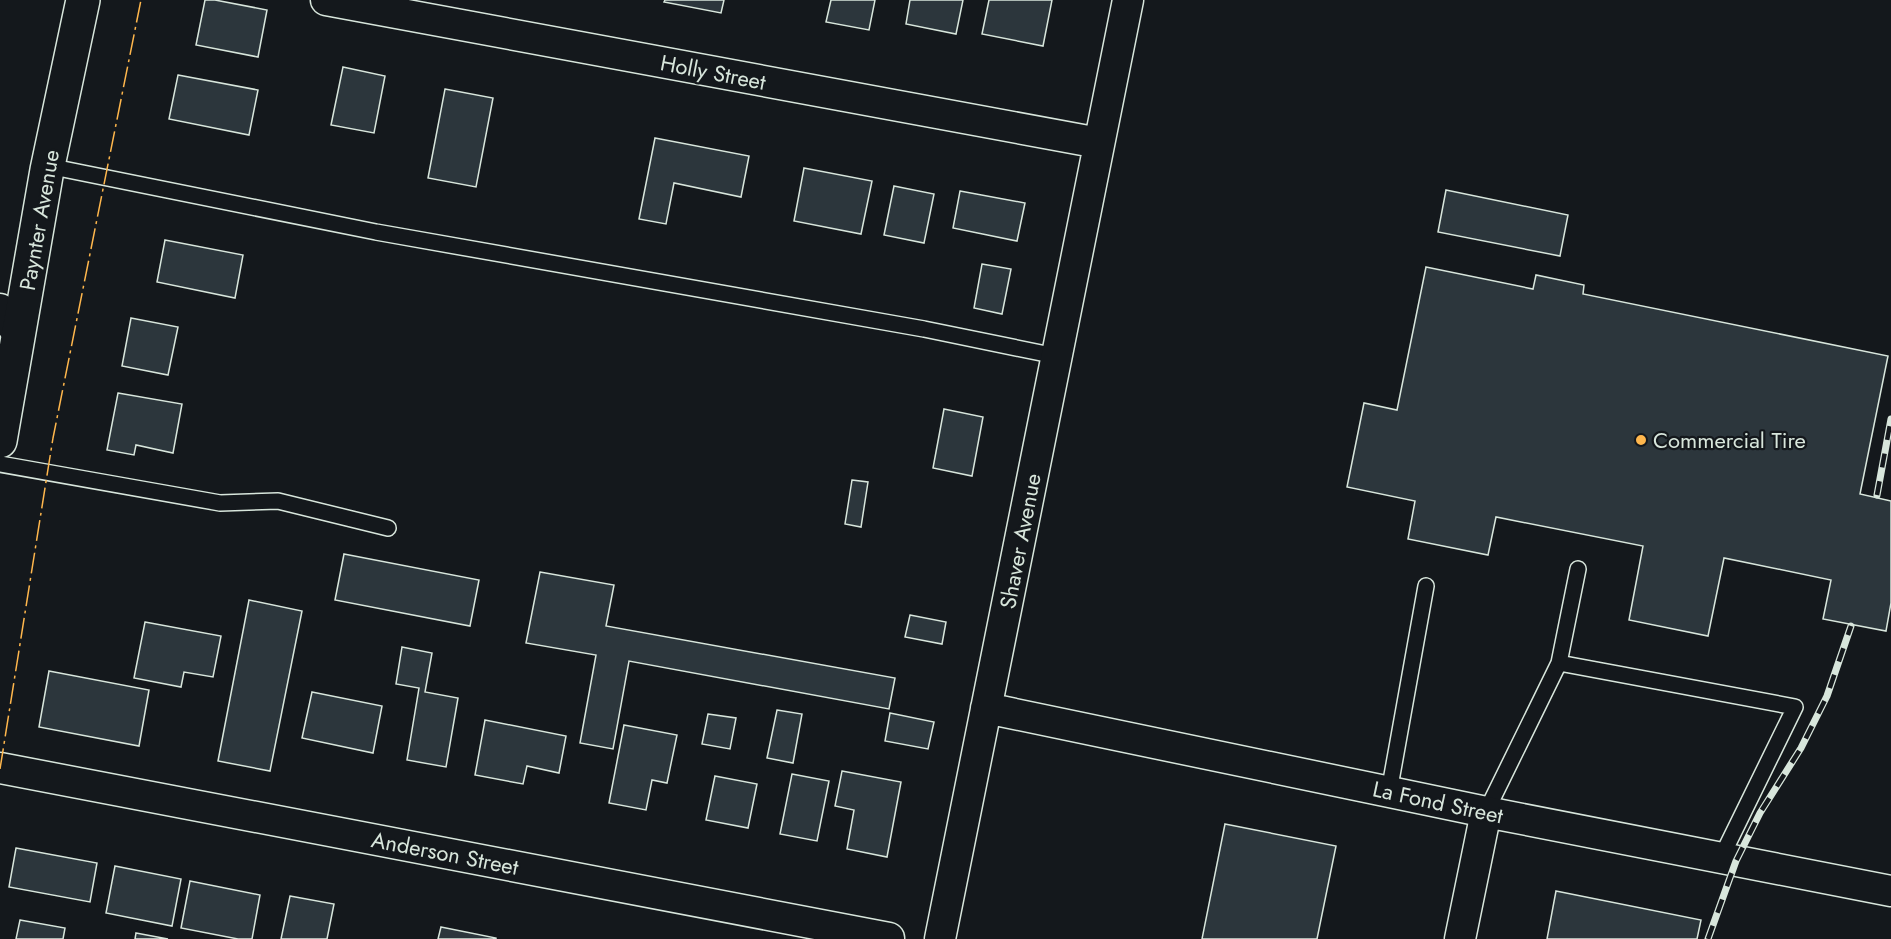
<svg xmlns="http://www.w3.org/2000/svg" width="1891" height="939" viewBox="0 0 1891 939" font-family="Jost,sans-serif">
<rect width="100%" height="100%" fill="#14181c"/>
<path fill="#2c363c" stroke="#d8e6dc" stroke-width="1.5" d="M205 0H215L267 10 258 57 196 45Z
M665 0H724L721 13 664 2Z
M831 0H875L869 30 826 22Z
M910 0H963L956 34 906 24Z
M989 0H1052L1043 46 982 34Z
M343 67 385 76 374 133 331 125Z
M178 75 258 90 249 135 169 119Z
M445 89 493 98 476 187 428 178Z
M655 138 749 156 741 197 674 183 666 224 639 219Z
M804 168 872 181 861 234 794 221Z
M894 186 934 194 924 243 884 235Z
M1446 190 1568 215 1560 256 1438 232Z
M960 191 1025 203 1017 241 953 228Z
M165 240 243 255 235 298 157 282Z
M982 264 1011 269 1002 314 974 308Z
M1426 267 1533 289 1536 275 1584 285 1583 294 1888 356 1860 494 1891 501V603L1886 631 1823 619 1831 580 1724 558 1708 636 1629 620 1643 546 1496 517 1488 555 1408 539 1415 501 1347 487 1364 403 1397 410Z
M131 318 178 327 168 375 122 366Z
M118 393 182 404 173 453 136 445 134 455 107 450Z
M944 409 983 417 972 476 933 468Z
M852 480 868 482 861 527 845 524Z
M344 554 479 580 470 626 335 600Z
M540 572 614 585 606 626 895 678 889 709 629 661 613 749 580 743 596 655 526 643Z
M249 600 302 611 270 771 218 761Z
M910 615 946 622 942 644 905 637Z
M145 622 221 636 213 677 184 672 181 687 134 678Z
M402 647 432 653 425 692 458 698 446 767 407 760 419 688 396 684Z
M49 671 149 690 139 746 39 727Z
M312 692 382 706 373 753 302 738Z
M777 710 802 714 793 763 767 758Z
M890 713 934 722 928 749 885 741Z
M708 714 736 718 730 749 702 744Z
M485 720 566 736 559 773 527 766 523 784 475 775Z
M624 725 677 735 667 783 652 780 646 810 609 803Z
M842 771 901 782 887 857 847 849 854 810 835 806Z
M792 774 829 781 817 841 780 834Z
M715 776 757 784 748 828 706 820Z
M1225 824 1336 846 1317 939H1202Z
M16 848 97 863 90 902 9 887Z
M115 866 181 879 172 926 106 913Z
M190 881 260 895 252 939H238L181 928Z
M1556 891 1701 920 1697 939H1547Z
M290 896 334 904 327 939H281Z
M20 920 65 928 63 939H16Z
M441 927 496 938V939H438Z
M136 933 168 939H135Z"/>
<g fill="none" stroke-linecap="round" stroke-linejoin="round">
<defs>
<path id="service" d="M48 166 376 232 924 329 1056 356
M0 464 220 503 278 501 388 528
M1578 569 1559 663 1795 707 1721 858
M1389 792 1426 586
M1486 812 1559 663"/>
<path id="minor" d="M326 0 1099 143
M0 309 18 334
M986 708 1486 812 1891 891
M0 768 889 938
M940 939 1128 0
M1460 939 1486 812"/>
<path id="tertiary" d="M0 441 47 170 83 0"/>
</defs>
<use href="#service" stroke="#d8e6dc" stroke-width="18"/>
<use href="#minor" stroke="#d8e6dc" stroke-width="33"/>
<use href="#tertiary" stroke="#d8e6dc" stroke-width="36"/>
<use href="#service" stroke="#14181c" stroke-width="15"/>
<use href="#minor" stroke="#14181c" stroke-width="30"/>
<use href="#tertiary" stroke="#14181c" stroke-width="33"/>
<defs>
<path id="rail" d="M1877 495 1891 419
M1708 939 1736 861 1760 813 1801 748 1827 696 1851 626"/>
</defs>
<use href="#rail" stroke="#d8e6dc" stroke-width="7"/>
<use href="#rail" stroke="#14181c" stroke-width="4.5" stroke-dasharray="14" stroke-linecap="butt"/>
<path stroke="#ffb74d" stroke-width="1.5" stroke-dasharray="21 4.5 3 4.5" stroke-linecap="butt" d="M0 769 53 438 141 0"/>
</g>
<circle fill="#ffb74d" stroke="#14181c" stroke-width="2" cx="1641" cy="440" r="6"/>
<g text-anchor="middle" stroke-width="4.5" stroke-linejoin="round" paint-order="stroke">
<g font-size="22" fill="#d8e6dc" stroke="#14181c">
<text transform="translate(713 72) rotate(11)" y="8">Holly Street</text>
<text transform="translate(39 220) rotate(-80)" y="8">Paynter Avenue</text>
<text transform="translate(1020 541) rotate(-79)" y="8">Shaver Avenue</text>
<text transform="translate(1438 802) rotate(12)" y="8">La Fond Street</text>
<text transform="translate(445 853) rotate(11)" y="8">Anderson Street</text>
</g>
<g font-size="22" fill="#d8e6dc" stroke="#14181c" text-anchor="start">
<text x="1653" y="448">Commercial Tire</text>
</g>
</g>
</svg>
